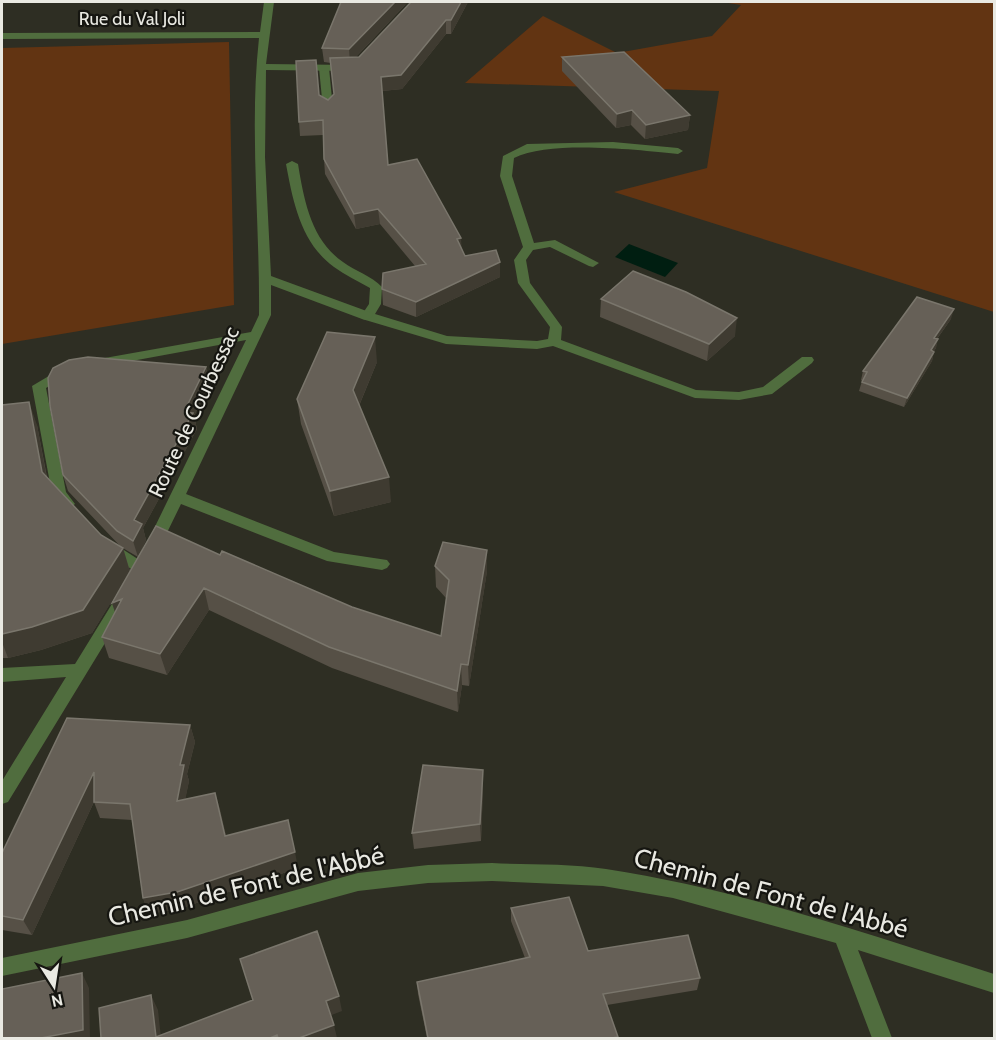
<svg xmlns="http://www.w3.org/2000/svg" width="996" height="1040" viewBox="0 0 996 1040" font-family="Cabin,sans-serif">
<rect width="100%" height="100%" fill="#2e2e23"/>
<path fill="#623412" d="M722 2H994V312L614 192 707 168 719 91 465 83 543 16 617 53 712 36 741 5Z
M229 42 234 305 2 344V48Z"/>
<path fill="#001e11" d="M629 244 678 263 665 277 615 257Z"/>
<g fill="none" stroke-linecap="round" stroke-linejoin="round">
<path fill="#506d3e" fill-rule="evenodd" d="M324 65 329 68 333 109 328 112 323 109 319 68Z
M613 142 678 148 683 151 678 154C637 150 550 140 514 158L512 176 534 243 555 240 599 263 593 267 589 266 550 247 533 250 526 260 530 283 562 327 561 340 696 390 739 392 763 387 802 357H812L814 360 812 363 772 394 739 400 695 398 553 346 537 349 446 344 362 319 361 316 369 304 370 288C358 281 345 275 334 267 301 243 293 202 286 164L292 161 298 164C304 200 311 240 343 262 355 271 372 276 382 287L381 304 375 314 447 336 537 341 548 339 550 327 518 283 514 260 523 247 500 176 503 156 527 144Z"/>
<path fill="#506d3e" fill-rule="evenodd" d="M264 2H274L266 64 352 65 357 68 352 71 266 70 265 157 271 276 372 313 373 316 367 320 362 319 271 285V315L186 494 334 552 387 560 390 564 387 568 382 570 327 561 181 504 159 549H149L146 545 246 340 99 367 92 363 99 359 251 332 259 315C260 222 249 129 259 38L2 39V33L260 32Z
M64 367 71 371 69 374 46 388 66 492 75 504 68 509 63 508 52 494 32 386Z
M110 541 147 565 150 569 147 573H137L105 551 102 547 105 543Z
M121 597 127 599 129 603 127 607 8 802 2 804V781L66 677 2 682V668L75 664 115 599Z
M492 863C529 865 569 863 606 869 738 889 867 934 994 974V993L858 950 892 1038H872L836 943 673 898 603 886 492 881 428 883 358 891 187 938 2 976V958L187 920 358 873 428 865Z"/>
</g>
<path fill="#565046" d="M468 2 451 34H446L402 89 382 91 388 165 462 249 465 256 500 277 416 317 383 305 382 289 415 266 380 224 356 229 325 174 324 159 323 135 300 136 299 122 319 95 328 100 334 94 331 63 324 62 322 48 406 4 355 58 359 57Z
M562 57 690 115 688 130 645 139 631 125 616 128 562 71Z
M601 299 735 336 707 361 600 317Z
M951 319 937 339 936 348 934 351 932 361 904 407 859 391 862 381 861 380 863 371Z
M377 362 359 406 391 502 334 516 301 424 297 399Z
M206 367 210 383 194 416 197 429 143 528 146 540 138 557 121 547 68 491 63 475Z
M2 405 37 425 47 477 101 535 123 548 130 571 220 555 352 607 441 636 446 598 436 587 435 566 487 550V571L469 686 462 685 458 712 332 668 209 610 167 675 109 658 102 637 115 612 112 603 125 579 92 633 41 650 8 658H2Z
M190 725 195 742 187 774 189 781 185 799 215 793 226 836 298 868 182 908 149 914 143 898 132 820 100 818 94 802 32 935 2 930V853Z
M483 770V787L481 841 414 849 412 833Z
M511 908 588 951 700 978 697 990 607 1005 618 1038H427L418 994 417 982 525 958 511 921Z"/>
<path fill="#3f3b31" d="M395 2H411L406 4 350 63 349 49Z
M461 2H468L451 34V20Z
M446 20V34L402 89 382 91 381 77Z
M632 110 631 125 616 128 617 114Z
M690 115 688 130 645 139 646 125Z
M378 209 380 224 356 229 354 214Z
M461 238 462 253 457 239Z
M500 262V277L416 317V302Z
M954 309 951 319 931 347 934 338Z
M737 318 735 336 707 361 709 344Z
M375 337 377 362 355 415 353 390Z
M938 339 936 348 928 360 931 350Z
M934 352 932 361 904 407 907 398Z
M206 367 210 383 194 416 197 429 143 528 146 540 138 557 133 541 134 520 184 412Z
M29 402 37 425 50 496 42 472Z
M389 477 391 502 334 516 330 491Z
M123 548 130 572 92 633 41 650 8 658 2 642V634Z
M487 550V571L469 686 468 665Z
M204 588 209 610 167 675 160 654Z
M122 599 119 624 112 603Z
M461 664 462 685 458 712 457 691Z
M190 725 195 742 187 774 189 781 182 817 177 801 180 765Z
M483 770V787L481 841 480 824Z
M94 772 100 789 32 935 23 920Z
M215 793 220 809 230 852 225 836Z
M295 852 298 868 182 908 149 914 143 898Z
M82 973 89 988 90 1038H41Z
M151 995 158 1010 161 1038 156 1037Z
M339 996 342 1011 329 1016 326 1001Z
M334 1025 337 1038H299Z"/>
<path fill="#666057" stroke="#7a766c" stroke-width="1.5" d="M341 2H395L349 49 322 48Z
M411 2H461L451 20H446L401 75 381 77 388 165 417 159 461 238 457 239 465 256 496 250 500 262 416 302 382 289 383 273 426 264 378 209 354 214 324 159 323 120 299 122 296 61 316 60 319 95 328 100 334 94 330 58 359 57Z
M624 52 690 115 646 125 632 110 617 114 562 57Z
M633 271 686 292 737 318 709 344 601 299Z
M917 297 954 309 934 338 938 339 931 350 934 352 907 398 862 382 867 372 863 371Z
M327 332 375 337 353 390 389 477 330 491 297 399Z
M88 357 206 367 184 412 193 413 134 520 142 524 133 541 117 531 63 475 50 406 48 378 53 368 69 360Z
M29 402 42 472 101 535 123 548 83 610 32 627 2 634V405Z
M156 526 220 555 222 551 352 607 441 636 449 580 435 566 443 542 487 550 468 665 461 664 457 691 329 647 204 588 160 654 102 637 122 599 112 603Z
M67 718 190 725 180 765H184L177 801 215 793 225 836 288 820 295 852 177 892 143 898 130 804 94 802V772L23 920 2 916V853Z
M423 765 483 770 480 824 412 833Z
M569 897 588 951 688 935 700 978 603 994 618 1037 612 1038H428L417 982 530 957 511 908Z
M317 931 339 996 326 1001 334 1025 299 1038H278L277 1035 270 1038H101L99 1008 151 995 156 1037 253 1000 240 959Z
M82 973 83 1030 41 1038H2V989Z"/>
<g text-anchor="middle" stroke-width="4.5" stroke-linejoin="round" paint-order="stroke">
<g font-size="18" fill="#e9e9e2" stroke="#161611">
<text x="132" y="25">Rue du Val Joli</text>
</g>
<g font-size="21" fill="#e9e9e2" stroke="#161611">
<text transform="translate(194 412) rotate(-65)" y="7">Route de Courbessac</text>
</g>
<g font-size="26" fill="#e9e9e2" stroke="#161611">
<text transform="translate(246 886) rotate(-13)" y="9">Chemin de Font de l'Abbé</text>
<text transform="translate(771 893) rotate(15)" y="9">Chemin de Font de l'Abbé</text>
</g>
</g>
<rect width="996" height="1040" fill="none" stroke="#e9e9e2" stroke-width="6"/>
<g transform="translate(54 986) rotate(168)" stroke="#161611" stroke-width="4.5" paint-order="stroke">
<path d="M0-4.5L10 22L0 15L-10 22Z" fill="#e9e9e2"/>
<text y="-9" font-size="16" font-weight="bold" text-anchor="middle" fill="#e9e9e2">N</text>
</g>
</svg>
